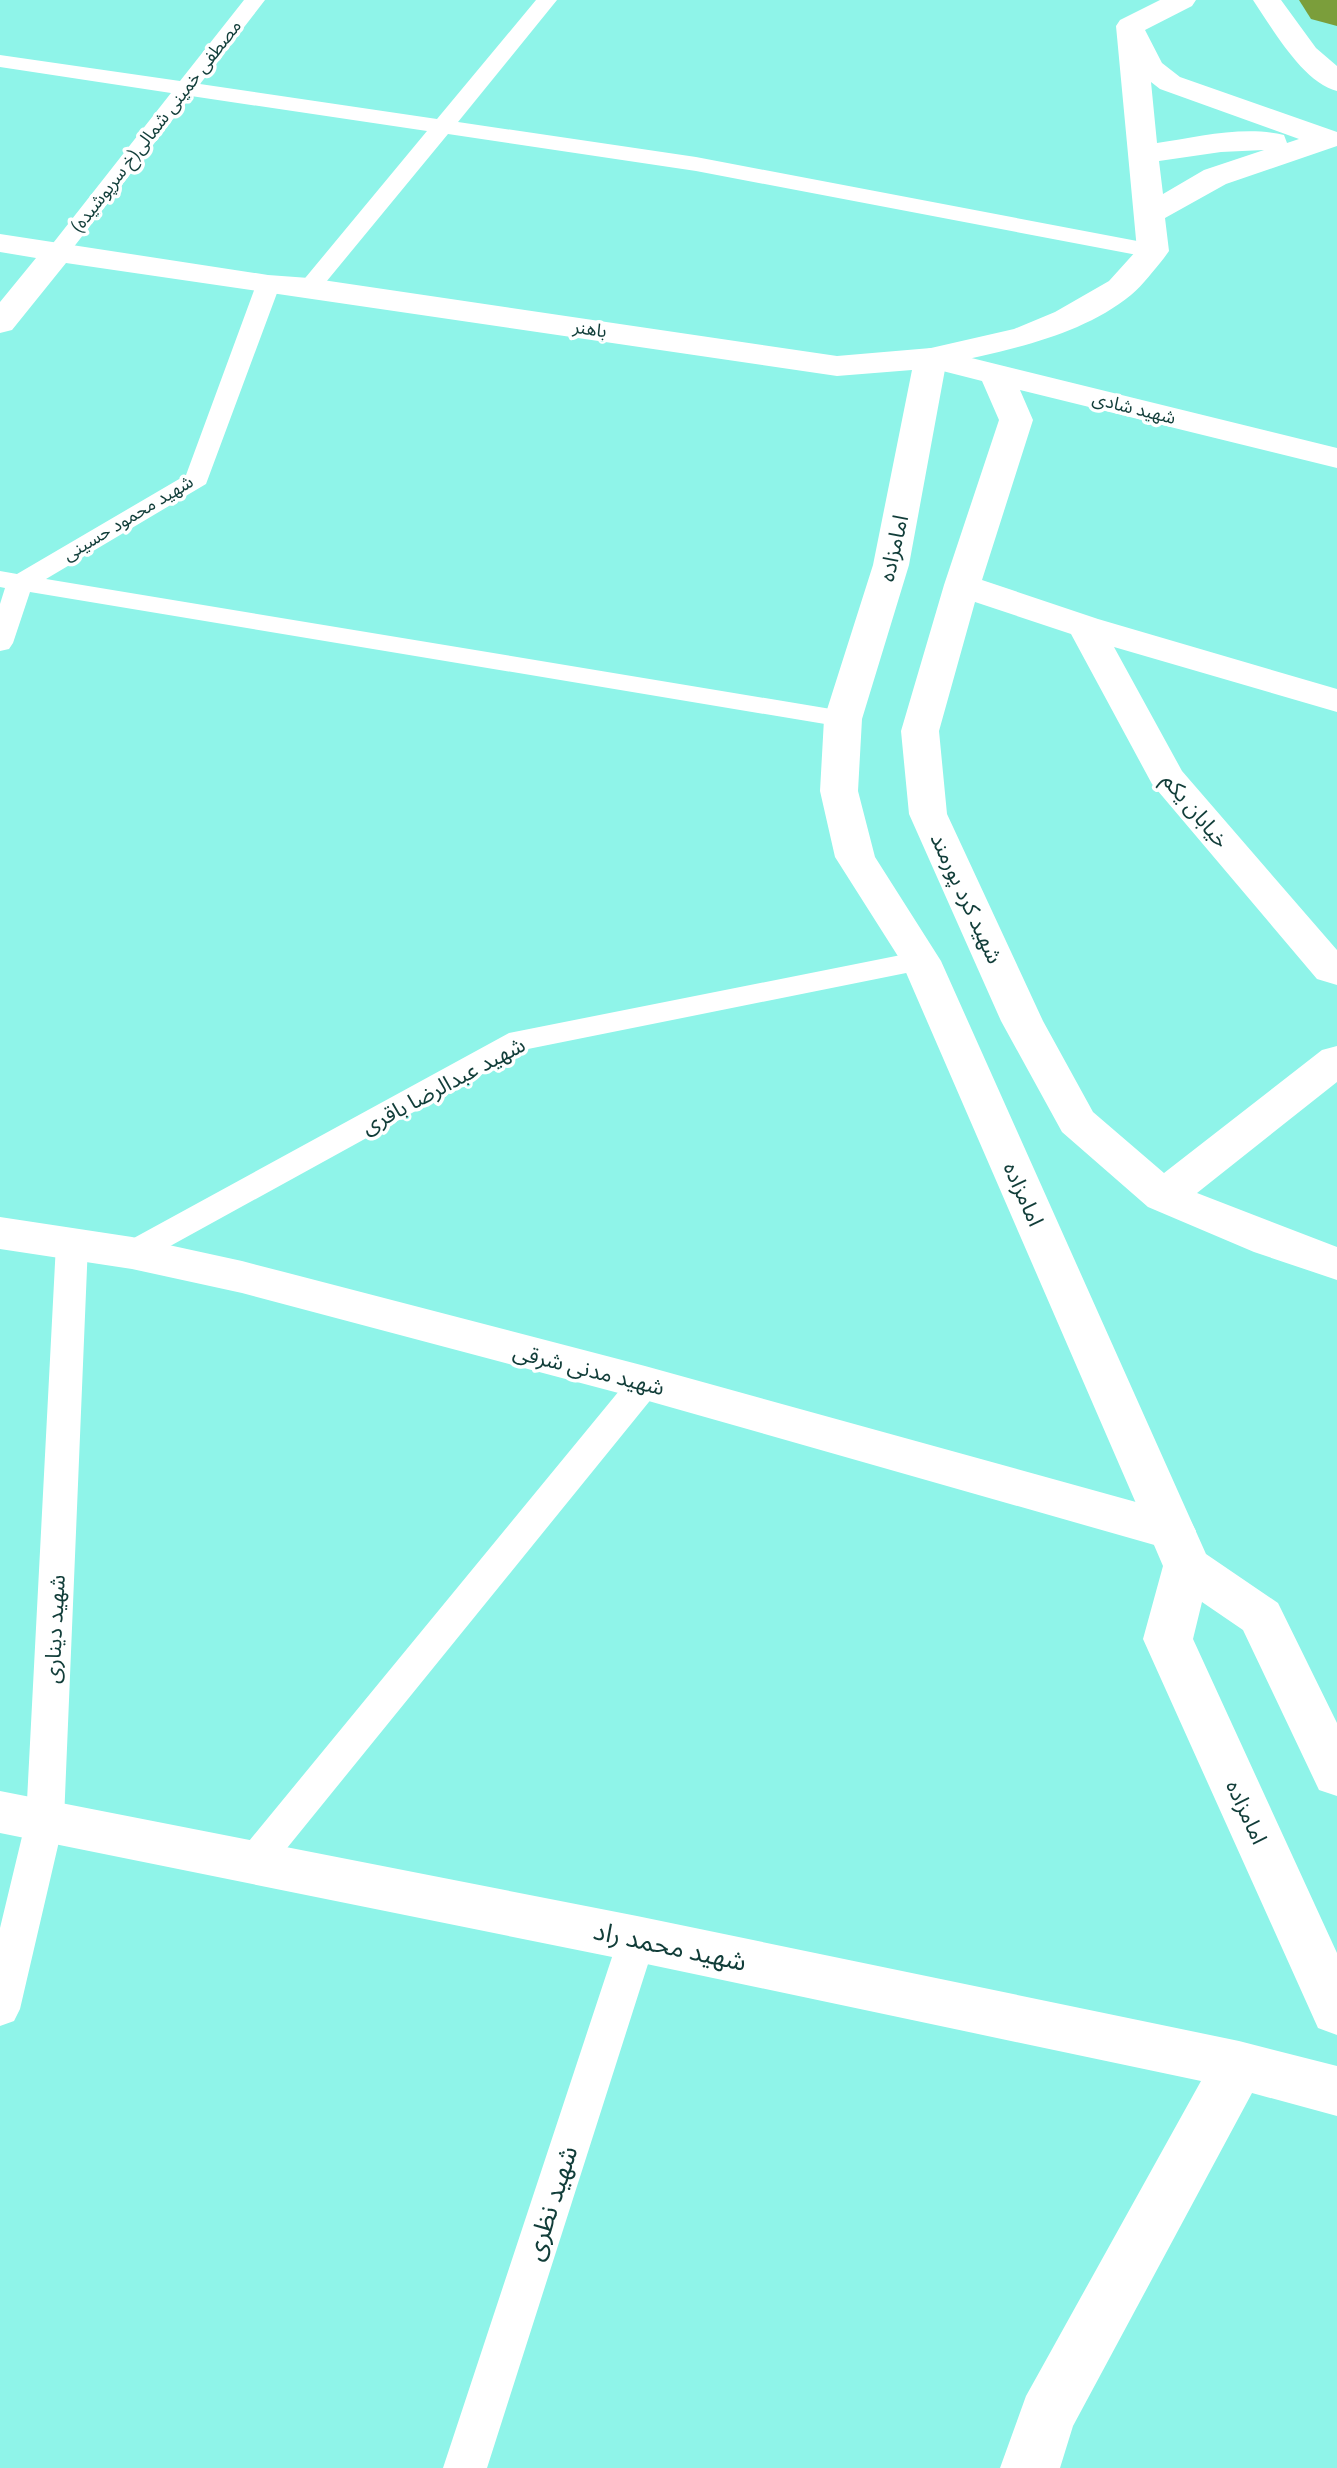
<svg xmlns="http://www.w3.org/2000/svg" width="1337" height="2468" viewBox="0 0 1337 2468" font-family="'Roboto Condensed','Noto Sans Arabic',sans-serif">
<rect width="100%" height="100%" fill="#8ff4e9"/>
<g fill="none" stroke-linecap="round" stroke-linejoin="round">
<path fill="#7b9e3b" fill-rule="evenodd" d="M1299 0H1337V26L1311 19Z"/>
<path fill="#fff" fill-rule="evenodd" d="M244 0H265L200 84 437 119 536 0H557L458 122 696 157 1153 244 1161 246 1165 251 1161 256 1153 258 696 171 448 134 317 293H301L297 288 301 283 427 131 191 96 66 257H50L46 252 50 247 171 93 0 67V55L180 81Z
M268 278 276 280 280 285 206 484 46 579 843 711 853 713 857 719 853 725 843 727 30 592 13 643 9 649 0 651V604L5 588 0 587V571L17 574 186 475 256 285 260 280Z
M921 951 931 954 936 961 931 968 528 1049 143 1261 132 1265 121 1261 116 1253 121 1245 509 1033Z
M72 1232 83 1236 88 1244 64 1820 20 2009 14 2021 0 2026V1928L26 1820 56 1244 61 1236Z
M645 1370 657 1374 662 1383 657 1392 266 1874 253 1879 240 1874 234 1863 240 1852 633 1374Z
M637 1922 651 1927 656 1939 487 2468H443L618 1939 623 1927Z"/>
<path fill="#fff" fill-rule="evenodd" d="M931 348 1337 448V468L1020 390 1033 420 982 580 1098 619 1337 689V712L1114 647 1182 771 1337 950V985L1317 979 1152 784 1071 634 975 602 939 731 947 814 1043 1021 1093 1112 1164 1173 1322 1050 1337 1046V1082L1197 1193 1337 1247V1280L1254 1252 1148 1207 1062 1132 1001 1021 909 814 901 731 944 585 999 420 982 381 919 365 915 358 919 351Z
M0 1217 132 1237 242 1261 645 1366 1172 1512 1189 1518 1196 1531 1189 1544 1172 1550 645 1400 242 1293 132 1269 0 1249Z
M0 1791 637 1916 1239 2041 1337 2066V2116L1252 2093 1073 2426 1060 2468H1000L1026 2396 1201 2081 637 1962 0 1833Z"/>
<path fill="#fff" fill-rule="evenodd" d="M1160 0H1196L1192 6 1145 30 1162 63 1180 77 1337 132V146L1226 184 1165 218 1169 251 1164 258C1154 270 1143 285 1131 295 1081 336 1008 350 946 364L909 565 862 719 858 791 875 857 941 961 1206 1554 1278 1603 1337 1723V1796L1319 1790 1243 1630 1202 1602 1193 1639 1337 1953V2035L1318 2028 1143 1639 1163 1566 1148 1531 901 961 835 857 820 791 824 719 873 565 912 370 837 376 66 263 12 330 0 333V302L36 258 0 252V234L268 275 309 278 837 356 931 348 1014 329 1055 312 1109 281 1137 250 1116 26 1120 20ZM1151 82 1160 89 1299 139 1287 143 1284 135C1244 125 1197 137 1157 143ZM1264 150 1204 170 1163 194 1159 161 1221 152Z
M1253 0H1281L1316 48 1337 66V91C1303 83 1272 28 1253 0Z"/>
</g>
<g text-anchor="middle" stroke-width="7" stroke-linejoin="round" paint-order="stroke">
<g font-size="18" fill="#113d39" stroke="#fff">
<text transform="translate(156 126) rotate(-52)" y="6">مصطفی خمینی شمالی(خ سرپوشیده)</text>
<text transform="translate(590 329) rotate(8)" y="6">باهنر</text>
<text transform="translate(1134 408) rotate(14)" y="6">شهید شادی</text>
<text transform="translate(128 518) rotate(-31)" y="6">شهید محمود حسینی</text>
</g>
<g font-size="22" fill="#113d39" stroke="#fff">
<text transform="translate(893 548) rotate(-77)" y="8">امامزاده</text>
<text transform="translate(1196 810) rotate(50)" y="8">خیابان یکم</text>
<text transform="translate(967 898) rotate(65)" y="8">شهید کرد پورمند</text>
<text transform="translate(443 1085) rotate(-28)" y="8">شهید عبدالرضا باقری</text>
<text transform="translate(1024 1194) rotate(66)" y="8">امامزاده</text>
<text transform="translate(589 1369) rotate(14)" y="8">شهید مدنی شرقی</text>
<text transform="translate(54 1629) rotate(-87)" y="8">شهید دیناری</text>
<text transform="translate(1247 1812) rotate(65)" y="8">امامزاده</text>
</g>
<g font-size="26" fill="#113d39" stroke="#fff">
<text transform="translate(670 1946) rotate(12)" y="9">شهید محمد راد</text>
<text transform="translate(551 2203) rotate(-72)" y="9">شهید نظری</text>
</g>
</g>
</svg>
